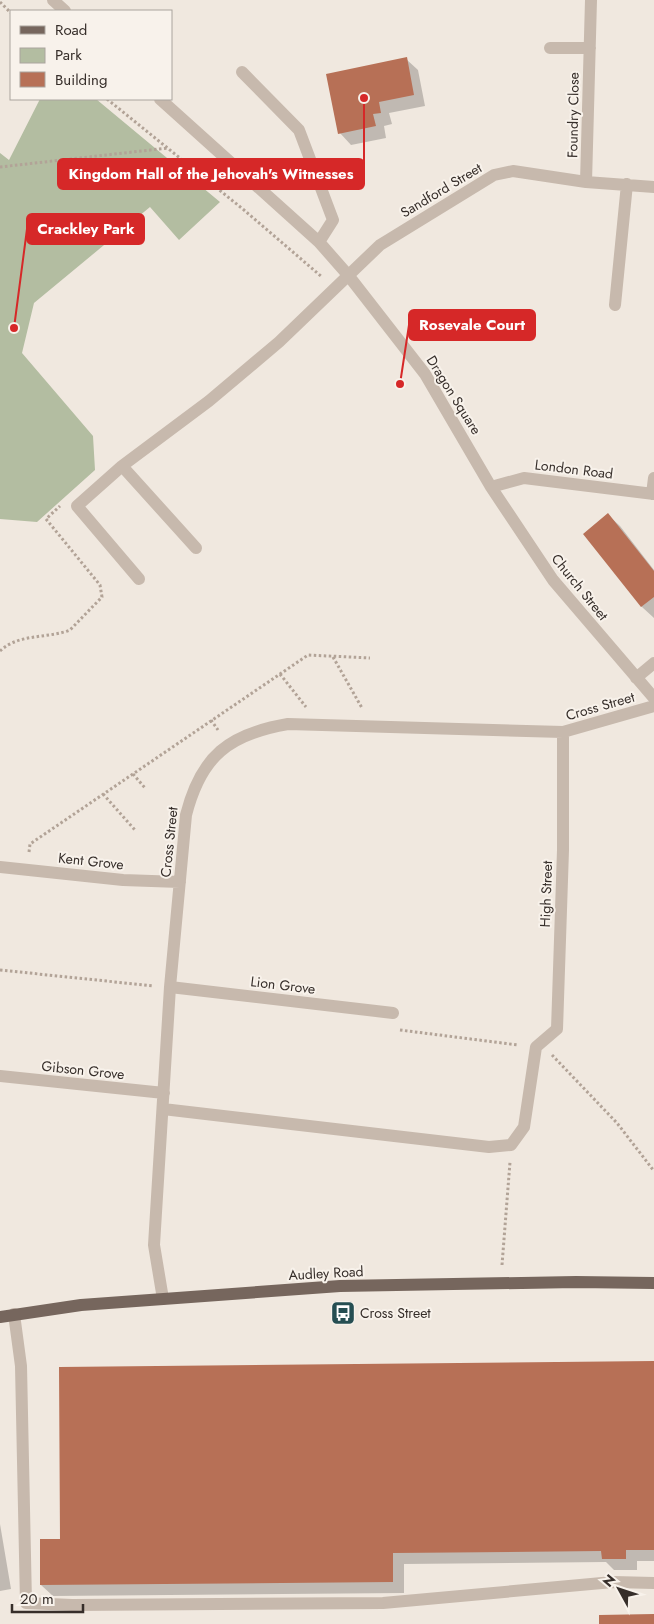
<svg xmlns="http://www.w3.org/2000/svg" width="654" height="1624" viewBox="0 0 654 1624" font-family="Jost,sans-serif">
<rect width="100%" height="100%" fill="#f0e8df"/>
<path fill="#b3bda1" d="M40 99H96L220 202 179 240 150 207 34 303 22 353 93 436 95 470 37 522 0 519V153L9 160Z"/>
<path fill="#0003" d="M406 59 418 70 425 106 389 113 392 124 384 126 386 138 351 145 340 133Z
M608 515 620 526 654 570V618L642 607 585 534Z
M654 1362V1561H637V1570H614L606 1562 404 1564V1593L53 1596 41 1585 61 1540Z
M0 1524 11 1589 0 1591Z"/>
<path fill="#b77056" d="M407 57 414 95 379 102 381 113 373 114 376 126 338 134 326 74Z
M608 513 654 571V597L641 607 583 534Z
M654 1361V1550H626V1559H602L601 1551 393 1553V1582L40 1585V1539H60L59 1367Z
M654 1614V1624H599V1615Z"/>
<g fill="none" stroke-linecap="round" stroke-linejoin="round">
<path stroke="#b2a397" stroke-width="3" stroke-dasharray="2.5 2.5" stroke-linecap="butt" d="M0 2 11 13
M107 99 244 210 322 277
M0 167 168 148
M0 651C19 633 47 639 70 630L102 597 100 585 46 519 60 506
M333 657 362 708
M280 674 306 707
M211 720 218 730
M133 774 145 788
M103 794 135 830
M29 852 30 844 308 655 370 658
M0 970 154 986
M400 1030 518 1045
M552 1055 617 1123 654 1171
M502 1265 510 1162"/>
<path stroke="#c7b9ad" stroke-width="12" d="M53 0 65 11
M550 48H590
M242 72 299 130 333 220 319 242
M160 99 319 242 348 275 425 374 491 487 553 580 654 698
M586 182 591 0
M615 305 627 184
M122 466 196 548
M491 487 524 478 654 494
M652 494 654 478
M139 579 77 506 122 466 209 401 279 342 380 245 494 175 513 171 586 182 654 187
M636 678 654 663
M0 867 123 880 180 882
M170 987 393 1013
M0 1076 164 1093
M163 1109 489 1147 511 1145 524 1127 536 1047 557 1029 563 850V732
M163 1299 154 1245 170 987 186 815C201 756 229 734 288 724L563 732 654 706
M14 1314 21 1366 26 1603 72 1605 383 1603 613 1582 654 1583"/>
<path stroke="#76665d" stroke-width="12" d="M0 1317 81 1305 340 1286 576 1282 654 1283"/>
</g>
<defs>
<symbol id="bus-square" viewBox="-11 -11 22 22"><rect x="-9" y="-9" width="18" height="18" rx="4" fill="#254e52" stroke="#f8f2eb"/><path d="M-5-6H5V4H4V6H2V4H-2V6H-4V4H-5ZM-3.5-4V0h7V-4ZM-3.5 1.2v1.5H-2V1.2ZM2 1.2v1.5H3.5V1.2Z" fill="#fff"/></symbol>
</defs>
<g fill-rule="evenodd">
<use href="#bus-square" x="329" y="1299" width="28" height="28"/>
</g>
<g text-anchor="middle" stroke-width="4" stroke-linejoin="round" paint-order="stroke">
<g font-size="14" fill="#362e2a" stroke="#f8f2eb">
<text transform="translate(573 115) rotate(-89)" y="5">Foundry Close</text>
<text transform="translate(441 190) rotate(-31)" y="5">Sandford Street</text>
<text transform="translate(454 395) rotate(58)" y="5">Dragon Square</text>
<text transform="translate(574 469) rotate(7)" y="5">London Road</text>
<text transform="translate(580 587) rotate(51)" y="5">Church Street</text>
<text transform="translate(600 706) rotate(-16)" y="5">Cross Street</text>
<text transform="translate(169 842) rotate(-84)" y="5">Cross Street</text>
<text transform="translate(91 861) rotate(6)" y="5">Kent Grove</text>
<text transform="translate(546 894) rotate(-88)" y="5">High Street</text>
<text transform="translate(283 985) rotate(7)" y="5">Lion Grove</text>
<text transform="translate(83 1070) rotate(6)" y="5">Gibson Grove</text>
<text transform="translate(326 1273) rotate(-3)" y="5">Audley Road</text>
</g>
<g font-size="14" fill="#362e2a" stroke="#f8f2eb" text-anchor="start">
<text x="360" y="1318">Cross Street</text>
</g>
</g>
<path fill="none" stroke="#d62828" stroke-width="2" d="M364 98L364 174M14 328L27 229M400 384L409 325"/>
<g fill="#d62828" stroke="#f8f2eb" stroke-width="2">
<circle cx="364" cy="98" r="5"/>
<circle cx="14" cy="328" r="5"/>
<circle cx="400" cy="384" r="5"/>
</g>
<g fill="#d62828" stroke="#d62828" stroke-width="2">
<rect x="58" y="159" width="306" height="30" rx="5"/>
<rect x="27" y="214" width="117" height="30" rx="5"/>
<rect x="409" y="310" width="126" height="30" rx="5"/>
</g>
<g font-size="15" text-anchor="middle" font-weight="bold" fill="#fff">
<text x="211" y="179">Kingdom Hall of the Jehovah's Witnesses</text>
<text x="86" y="234">Crackley Park</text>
<text x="472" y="330">Rosevale Court</text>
</g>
<rect x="10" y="10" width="162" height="90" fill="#f8f2eb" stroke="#aaa49e"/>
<rect x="20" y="26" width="25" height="8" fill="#76665d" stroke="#aaa49e"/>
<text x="55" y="35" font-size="15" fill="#362e2a">Road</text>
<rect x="20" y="48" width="25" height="15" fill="#b3bda1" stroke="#aaa49e"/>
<text x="55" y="60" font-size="15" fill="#362e2a">Park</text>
<rect x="20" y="72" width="25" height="15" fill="#b77056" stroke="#aaa49e"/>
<text x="55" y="85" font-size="15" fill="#362e2a">Building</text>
<g transform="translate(619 1589) rotate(310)" stroke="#f8f2eb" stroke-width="4" paint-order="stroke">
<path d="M0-4L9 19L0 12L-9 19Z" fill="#362e2a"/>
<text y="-8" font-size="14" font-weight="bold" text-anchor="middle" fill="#362e2a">N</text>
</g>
<path d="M12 1604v8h71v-8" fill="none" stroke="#362e2a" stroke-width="2.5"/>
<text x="20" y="1604" font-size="15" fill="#362e2a" stroke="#f8f2eb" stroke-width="4" paint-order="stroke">20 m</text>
</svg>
